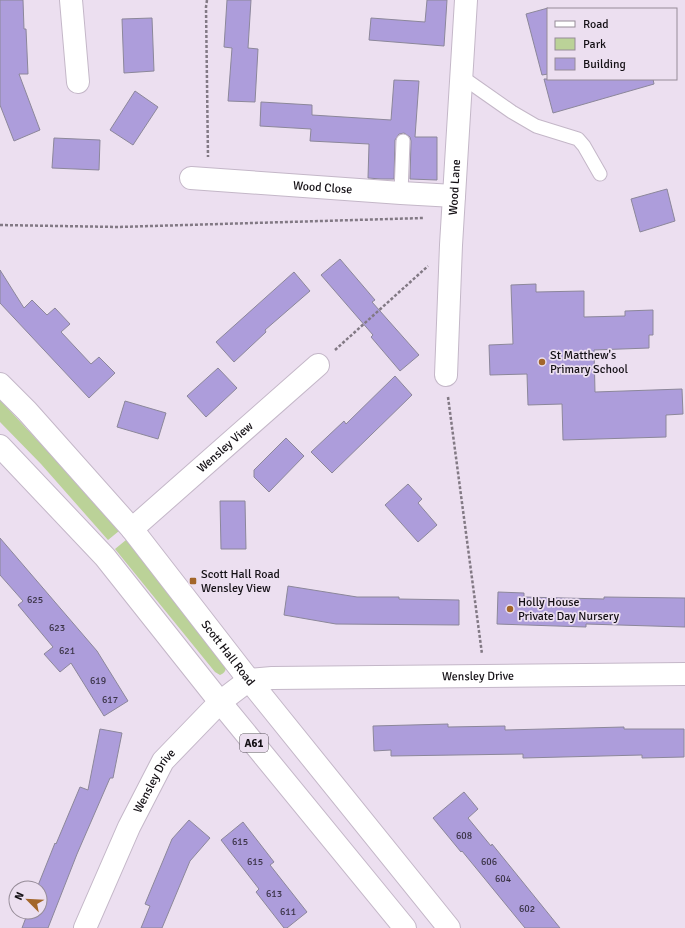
<svg xmlns="http://www.w3.org/2000/svg" width="685" height="928" viewBox="0 0 685 928" font-family="Signika,sans-serif">
<rect width="100%" height="100%" fill="#ecdff0"/>
<path fill="#bbd298" d="M0 400 51 455 119 531 108 540 41 464 0 422Z
M126 540 225 664C227 670 225 673 220 675L215 672 115 549Z"/>
<path fill="#ad9ddb" stroke="#8c879a" d="M0 0H23L24 29H26L28 74H19L40 130 14 141 0 105Z
M227 0H251L248 48 258 49 255 102 228 101 232 48 224 47Z
M427 0H447L444 46 369 40 371 18 425 22Z
M548 8V74L542 75 526 14Z
M152 18 154 71 124 73 122 19Z
M544 79H653L654 84 553 113Z
M394 80 419 81 415 137H437V180L410 179 411 141 410 137 404 133 399 134 395 140 394 179H381L368 178 369 144 310 141 311 129 260 126 261 102 312 105V115L391 120Z
M135 91 158 107 133 145 110 130Z
M54 138 100 140 99 170 52 168Z
M667 189 675 221 640 232 631 199Z
M340 259 375 300 372 302 419 355 400 371 371 337 373 335 321 275Z
M0 270 24 308 32 300 47 315 55 308 70 324 61 332 91 364 99 357 115 373 89 398 0 303Z
M294 272 310 291 265 330 266 332 234 362 216 342Z
M536 284V292L584 291V317L625 316V311L653 310V335H649V348L594 350 595 392 682 389 683 414 666 415V437L563 440 562 404 528 405 527 374 490 375 489 345 513 344 511 285Z
M218 368 237 388 206 417 187 396Z
M395 376 412 395 332 473 311 452 344 421 346 424Z
M125 401 166 413 158 439 117 427Z
M286 438 304 456 269 492 254 477V470Z
M408 484 422 499 418 503 437 525 418 542 385 505Z
M220 501H245L246 549H221Z
M0 538 97 651 128 701 104 716 71 663 60 672 44 654 53 647 18 605 23 601 0 575Z
M288 586 357 597H399V599L459 600V625L336 624 284 615Z
M498 592 524 593V597L604 599V597L685 598V627L586 624V627L497 624Z
M448 724V727L505 726V730L624 727V729H684V757L642 758V755L523 758V754L391 756V750L374 751 373 726Z
M100 729 122 733 113 778H110L77 854 48 928H22L28 912H40V888H37L55 843 56 844 80 787 88 790Z
M464 792 478 809 468 818 491 846 492 844 560 928H525L462 851 461 852 433 818Z
M189 820 210 838 190 861 162 928H141L150 906 145 904 172 839Z
M243 822 274 862 270 865 307 912 287 928H284L256 892 259 889 221 840Z"/>
<g fill="none" stroke-linecap="round" stroke-linejoin="round">
<defs>
<path id="service" d="M462 77 512 112 536 126 578 139 584 146 600 174
M401 193 403 141"/>
<g id="minor">
<path d="M71 0 78 82"/>
<path id="s1" d="M191 178 401 193 454 196"/>
<path id="s2" d="M446 375 451 245 466 0"/>
<path id="s3" d="M132 529 318 365"/>
<path id="s4" d="M85 928 129 827 163 761 220 702 249 680 272 678 685 674"/>
</g>
<g id="trunk">
<path id="s5" d="M0 384 27 411 132 529 249 680 449 928"/>
<path d="M0 446 105 557 220 702 405 928"/>
</g>
</defs>
<use href="#service" stroke="#c4b7c8" stroke-width="15"/>
<use href="#minor" stroke="#c4b7c8" stroke-width="24"/>
<use href="#trunk" stroke="#c4b7c8" stroke-width="24"/>
<path stroke="#827984" stroke-width="2.5" stroke-dasharray="3 2" stroke-linecap="butt" d="M207 0 206 7 208 157
M0 225 118 227 423 218
M335 350 428 266
M448 397 482 654"/>
<use href="#service" stroke="#fff" stroke-width="13"/>
<use href="#minor" stroke="#fff" stroke-width="22"/>
<use href="#trunk" stroke="#fff" stroke-width="22"/>
</g>
<g fill="#a3662a" stroke="#ecdff0" stroke-width="1.5">
<circle cx="542" cy="362" r="4"/>
<rect x="189" y="577" width="8" height="8" rx="2"/>
<circle cx="510" cy="609" r="4"/>
</g>
<g text-anchor="middle" stroke-width="3.5" stroke-linejoin="round" paint-order="stroke">
<g font-size="10" fill="#3a3346">
<text x="35" y="603">625</text>
<text x="57" y="631">623</text>
<text x="67" y="654">621</text>
<text x="98" y="684">619</text>
<text x="110" y="703">617</text>
<text x="464" y="839">608</text>
<text x="240" y="845">615</text>
<text x="255" y="865">615</text>
<text x="489" y="865">606</text>
<text x="503" y="882">604</text>
<text x="274" y="897">613</text>
<text x="527" y="912">602</text>
<text x="288" y="915">611</text>
</g>
<rect fill="#ecdff0" stroke="#554e57" stroke-width="1" x="240" y="734" width="28" height="18" rx="3"/>
<g font-size="11" font-weight="bold" fill="#141015">
<text x="254" y="747">A61</text>
</g>
<g font-size="12" fill="#141015" stroke="#ecdff0">
<text dy="4" stroke="none"><textPath href="#s2" startOffset="188">Wood Lane</textPath></text>
<text dy="4" stroke="none"><textPath href="#s1" startOffset="132">Wood Close</textPath></text>
<text dy="4" stroke="none"><textPath href="#s3" startOffset="124">Wensley View</textPath></text>
<text dy="4" stroke="none"><textPath href="#s5" startOffset="353">Scott Hall Road</textPath></text>
<text dy="4" stroke="none"><textPath href="#s4" startOffset="532">Wensley Drive</textPath></text>
<text dy="4" stroke="none"><textPath href="#s4" startOffset="163">Wensley Drive</textPath></text>
</g>
<g font-size="12" fill="#141015" stroke="#ecdff0" text-anchor="start">
<text x="550" y="359">St Matthew's<tspan x="550" dy="14">Primary School</tspan></text>
<text x="201" y="578">Scott Hall Road<tspan x="201" dy="14">Wensley View</tspan></text>
<text x="518" y="606">Holly House<tspan x="518" dy="14">Private Day Nursery</tspan></text>
</g>
</g>
<rect x="547" y="8" width="130" height="72" fill="#ecdff0" stroke="#968c98"/>
<rect x="555" y="21" width="20" height="6" fill="#ffffff" stroke="#968c98"/>
<text x="583" y="28" font-size="12" fill="#141015">Road</text>
<rect x="555" y="38" width="20" height="12" fill="#bbd298" stroke="#968c98"/>
<text x="583" y="48" font-size="12" fill="#141015">Park</text>
<rect x="555" y="58" width="20" height="12" fill="#ad9ddb" stroke="#968c98"/>
<text x="583" y="68" font-size="12" fill="#141015">Building</text>
<g transform="translate(28 900) rotate(294)"><circle r="19" fill="#ecdff0" stroke="#968c98"/>
<path d="M0-3L7 15L0 10L-7 15Z" fill="#a3662a"/>
<text y="-6" font-size="11" font-weight="bold" text-anchor="middle" fill="#141015">N</text>
</g>
</svg>
